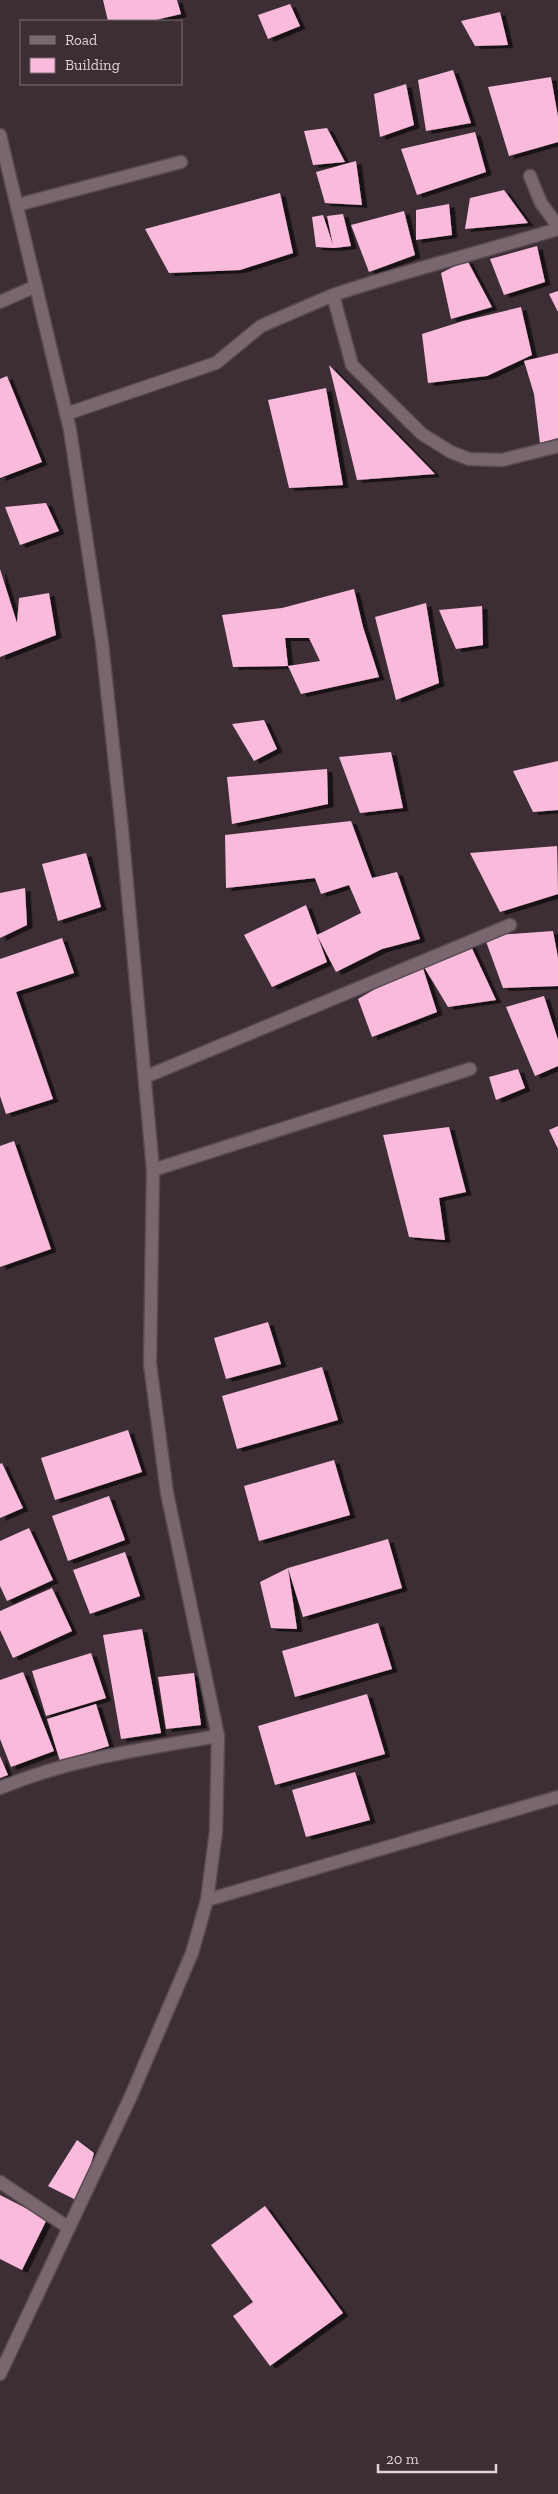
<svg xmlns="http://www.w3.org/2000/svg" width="558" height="2494" viewBox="0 0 558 2494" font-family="'Zilla Slab',serif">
<defs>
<filter id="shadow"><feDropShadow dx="5.5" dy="3" stdDeviation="0" flood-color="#0009"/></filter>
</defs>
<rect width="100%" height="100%" fill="#3d2d35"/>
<path fill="#fabadb" filter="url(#shadow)" d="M103 0H177L181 14 151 21H108Z
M290 4 300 26 268 39 258 15Z
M500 12 508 45 475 46 461 21Z
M453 70 471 123 426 131 418 80Z
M551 77 558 117V142L509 156 488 87Z
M406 84 414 125 380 137 374 94Z
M327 128 345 162 313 165 304 131Z
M475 132 486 172 417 195 401 149Z
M356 161 362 205 325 203 316 172Z
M504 190 528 223 465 229 470 198Z
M280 193 293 253 240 270 169 273 145 229Z
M449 204 452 235 416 240V210Z
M404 211 415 255 369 272 351 225Z
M343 214 351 246 334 248 316 247 312 217 323 215 333 245 327 216Z
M537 246 545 282 504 295 490 259Z
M467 260 492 307 451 319 441 273Z
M558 291V312L549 294Z
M521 307 532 355 487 376 428 383 422 334 463 321Z
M558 353V438L540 443 534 394 524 361Z
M329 365 435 474 357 480Z
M7 376 42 462 0 478V379Z
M326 388 343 485 289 488 268 400Z
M46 503 59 531 20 545 5 507Z
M0 569 17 623 19 598 49 593 56 635 0 657Z
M354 589 363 627 379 677 301 694 288 666 320 661 309 638H285L288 666 233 667 222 615 282 608Z
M426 603 439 683 396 700 375 617Z
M482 606 483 645 456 649 439 610Z
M264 720 277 749 254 761 232 724Z
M391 752 403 808 360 813 339 757Z
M558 761V810L533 812 513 771Z
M327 769 328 804 232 824 227 777Z
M351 821 372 878 397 872 420 939 382 949 336 972 317 935 361 913 349 885 321 894 315 878 226 888 225 835Z
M557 846 558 894 500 912 470 853Z
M86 853 101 907 58 921 42 864Z
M25 888 27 925 0 938V893Z
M306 905 327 962 272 987 244 935Z
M553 931 558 958V986L503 988 484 936Z
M62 938 74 973 16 992 53 1099 6 1114 0 1096V959Z
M469 942 496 1000 448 1007 421 962Z
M421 962 437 1012 372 1037 358 999Z
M544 996 558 1040V1066L535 1076 506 1007Z
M518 1069 525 1088 496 1100 489 1077Z
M558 1126V1149L549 1130Z
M449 1127 466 1192 439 1198 445 1240 409 1237 383 1135Z
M14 1141 51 1249 0 1267V1146Z
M268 1322 281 1364 226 1379 214 1338Z
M322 1367 338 1420 237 1449 222 1396Z
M128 1430 142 1472 55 1500 41 1458Z
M334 1460 350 1515 259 1541 244 1486Z
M2 1463 23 1508 0 1518V1464Z
M109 1496 125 1540 68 1561 52 1516Z
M29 1528 53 1580 7 1601 0 1586V1541Z
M388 1539 402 1588 303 1617 288 1568Z
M125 1552 140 1596 90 1614 73 1570Z
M288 1568 297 1629 271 1628 260 1582Z
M52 1588 72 1631 13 1658 0 1630V1611Z
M378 1623 392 1669 295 1697 282 1651Z
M142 1629 161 1733 121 1739 103 1635Z
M91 1653 106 1698 46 1716 32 1671Z
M23 1672 54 1751 11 1767 0 1739V1680Z
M194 1673 201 1725 166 1729 158 1677Z
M367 1694 385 1754 275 1785 258 1726Z
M96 1704 109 1746 60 1761 47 1719Z
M0 1756 8 1775 0 1778Z
M355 1772 370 1820 306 1837 292 1790Z
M77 2140 94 2153 80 2202 48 2186Z
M0 2195 47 2219 22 2270 0 2259Z
M265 2206 343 2313 270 2366 233 2316 253 2302 211 2245Z"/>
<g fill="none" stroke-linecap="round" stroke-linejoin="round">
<defs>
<path id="service" d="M207 1900 558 1797"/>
<path id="minor" d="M530 176 541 203 558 226
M17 205 181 162
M333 295C407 270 483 252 558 229
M0 302 36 286
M66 414 216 363 261 326 333 295 352 365 422 434 451 452 469 459 502 460 558 446
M145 1077 510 925
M153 1170 470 1069
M0 1788C70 1759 143 1749 218 1736
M0 2182 69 2228"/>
<path id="tertiary" d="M0 135 70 430 102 643 122 829 153 1170 150 1364 167 1493 218 1736 216 1831 207 1900 192 1953 131 2096 0 2374"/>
</defs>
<use href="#service" stroke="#584a51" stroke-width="15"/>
<use href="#minor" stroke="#584a51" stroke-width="15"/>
<use href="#tertiary" stroke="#584a51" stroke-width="15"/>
<use href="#service" stroke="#79666f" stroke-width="12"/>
<use href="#minor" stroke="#79666f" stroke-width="12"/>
<use href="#tertiary" stroke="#79666f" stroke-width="12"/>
</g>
<rect x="20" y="20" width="162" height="65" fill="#3d2d35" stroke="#7e7077"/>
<rect x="30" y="36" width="25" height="8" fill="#79666f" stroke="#7e7077"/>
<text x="65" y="45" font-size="15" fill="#dfd4d9">Road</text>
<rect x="30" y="58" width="25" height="15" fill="#fabadb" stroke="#7e7077"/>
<text x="65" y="70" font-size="15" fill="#dfd4d9">Building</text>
<path d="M378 2464v8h118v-8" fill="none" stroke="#dfd4d9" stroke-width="2.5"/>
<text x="386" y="2464" font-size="15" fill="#dfd4d9" stroke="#3d2d35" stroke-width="4" paint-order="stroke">20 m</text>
</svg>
